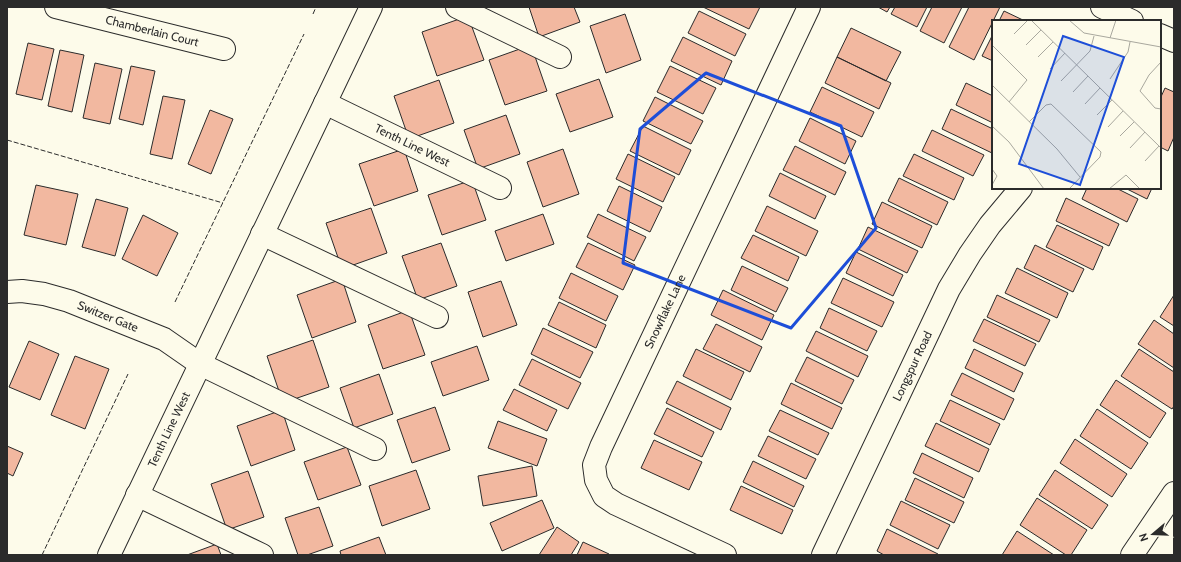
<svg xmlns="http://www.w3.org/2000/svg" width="1181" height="562" viewBox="0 0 1181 562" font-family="Cabin,sans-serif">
<rect width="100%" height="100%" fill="#fdfbea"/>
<path fill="#f2b8a0" stroke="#2b2b2b" d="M529 7H574L580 22 539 37Z
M703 7H760L749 29Z
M878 7H890L887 12Z
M895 7H927L917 27 891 14Z
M932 7H962L944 43 920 31Z
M969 7H1000L974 60 949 47Z
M699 11 746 34 735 56 688 33Z
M1004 11 1025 21H999Z
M625 14 641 60 606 73 590 26Z
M468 16 484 60 437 76 422 32Z
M851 28 901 52 886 81 837 57Z
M993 34V61L982 56Z
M683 37 732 61 721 85 671 61Z
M28 43 54 49 42 100 16 94Z
M531 45 547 91 505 105 489 60Z
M60 50 84 55 72 112 48 106Z
M837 57 891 83 879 109 825 83Z
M95 63 122 69 110 124 83 118Z
M131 66 155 71 143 125 119 119Z
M670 66 716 88 703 114 657 92Z
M599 79 613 117 570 132 556 94Z
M439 80 454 123 409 139 394 96Z
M966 83 993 96V123L956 105Z
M822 87 874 112 862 137 810 112Z
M1165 88 1174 92V137L1168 151 1160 147V99Z
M163 96 185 100 172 159 150 154Z
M655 97 703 121 691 144 643 121Z
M951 109 993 129 992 153 942 129Z
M210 110 233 119 211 174 188 164Z
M506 115 520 154 478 169 464 130Z
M810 118 856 141 845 164 799 141Z
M643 126 691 150 679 175 630 151Z
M932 130 984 155 973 176 922 151Z
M795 146 846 172 835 195 783 170Z
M404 149 418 191 374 206 359 164Z
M563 149 579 194 543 207 527 162Z
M628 154 675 177 663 202 616 179Z
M914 154 964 178 954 200 903 176Z
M780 173 826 196 815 219 769 196Z
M899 178 948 202 937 225 888 201Z
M472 180 486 220 442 235 428 195Z
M36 185 78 194 66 245 24 235Z
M619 186 662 207 650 232 607 211Z
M1087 188H1116L1138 199 1127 222 1082 199Z
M1125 188H1152L1147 199Z
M1066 198 1119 224 1109 246 1056 221Z
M96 199 128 208 115 256 82 247Z
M882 202 932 226 922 248 872 224Z
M767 206 818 231 806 256 755 231Z
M371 208 387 253 342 269 326 223Z
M543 214 554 244 506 261 495 231Z
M598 214 646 237 634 261 587 237Z
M143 215 178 233 157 276 122 259Z
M1057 225 1103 247 1093 270 1046 247Z
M868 227 918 251 907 273 858 249Z
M753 235 799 257 788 281 741 258Z
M441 243 457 286 418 300 402 256Z
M588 243 635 265 623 290 576 267Z
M1035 245 1084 269 1073 292 1024 268Z
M856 252 903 275 893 296 846 273Z
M742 266 788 288 776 312 731 290Z
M1017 268 1068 293 1057 318 1005 293Z
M571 273 618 296 606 321 559 298Z
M843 278 894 302 882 327 831 303Z
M342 279 356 322 312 338 297 295Z
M501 281 517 325 483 337 468 292Z
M723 290 774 315 762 340 711 315Z
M997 295 1050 320 1039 342 987 317Z
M1174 295V326L1160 317Z
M559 302 606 325 596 348 548 325Z
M829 308 877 331 867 351 820 328Z
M409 310 425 355 383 369 368 325Z
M984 319 1036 344 1025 366 973 341Z
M1154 320 1174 334V368L1138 344Z
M716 324 762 347 750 372 703 349Z
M543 328 593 352 580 378 531 354Z
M816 331 868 356 858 377 806 351Z
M313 340 329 387 283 403 267 356Z
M29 341 59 354 40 400 9 387Z
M477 346 489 380 443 396 431 362Z
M696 349 744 372 731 400 683 376Z
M974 349 1023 373 1014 392 965 368Z
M1139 349 1174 372V406L1172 409 1121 376Z
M75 356 109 369 85 429 51 415Z
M807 357 854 380 842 404 795 381Z
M532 359 581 383 568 409 519 385Z
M962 373 1014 399 1004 420 951 395Z
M379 374 393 414 354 428 340 388Z
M1116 380 1166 413 1150 438 1100 405Z
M677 381 731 408 721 430 666 403Z
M791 383 842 408 832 429 781 404Z
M514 389 557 410 547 431 503 410Z
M950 400 1000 424 990 445 940 421Z
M435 407 450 450 412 463 397 420Z
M667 408 714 432 702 457 654 434Z
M1097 409 1148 443 1131 469 1080 436Z
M282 410 295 450 251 466 237 426Z
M780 410 829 433 818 455 769 431Z
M498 421 547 439 537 466 488 448Z
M936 423 989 449 979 472 925 446Z
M768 436 816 459 806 479 758 456Z
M1075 439 1127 474 1112 497 1060 463Z
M654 440 702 462 689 490 641 468Z
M7 446 23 453 13 476 7 473Z
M347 447 361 485 318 500 304 462Z
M922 453 973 478 964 498 913 473Z
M753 461 804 486 794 507 743 482Z
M532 466 537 496 483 506 478 476Z
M416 470 430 509 382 526 369 486Z
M1055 470 1108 505 1092 529 1039 495Z
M248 471 264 517 227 530 211 484Z
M915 478 964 502 954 523 905 500Z
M741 486 793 510 782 534 730 510Z
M1037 498 1087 530 1071 555H1066L1020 525Z
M542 500 554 528 502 551 490 523Z
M901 501 950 525 938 549 890 525Z
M319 507 333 546 307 555H298L285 518Z
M557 527 579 542 571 555H539Z
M887 529 938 554 937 555H884L877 551Z
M1017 531 1054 555H1002Z
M379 537 386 555H341L340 551Z
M583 542 609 554V555H577Z
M217 544 221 555H187Z"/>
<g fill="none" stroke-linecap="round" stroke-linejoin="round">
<defs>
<g id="minor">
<path id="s1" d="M56 7 224 49"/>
<path d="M457 7 560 57"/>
<path d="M1102 7 1132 21"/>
<path d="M1160 35 1174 41"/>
<path id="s2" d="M325 103 500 188"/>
<path d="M262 234 437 317"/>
<path id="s3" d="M7 292 22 291 44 294 69 301 164 339 200 364 375 449"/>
<path d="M137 495 262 555"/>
<path id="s4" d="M109 555 371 7"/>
<path id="s5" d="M725 555 616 504 604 496 596 480 594 465 601 447 809 7"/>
<path id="s6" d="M823 555 949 289 970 254 990 225 1021 188"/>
<path d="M1132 555 1174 493"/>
</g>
</defs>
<use href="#minor" stroke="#2b2b2b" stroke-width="24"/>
<use href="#minor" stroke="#fdfbea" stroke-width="22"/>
<path stroke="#2b2b2b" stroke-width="1" stroke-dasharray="5 2" stroke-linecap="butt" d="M313 14 316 7
M7 140 223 203
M175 302 304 34
M42 555 128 374"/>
</g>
<path fill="none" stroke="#1d4ed8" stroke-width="3" stroke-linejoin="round" d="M706 73 841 126 876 228 791 328 623 263 640 129Z"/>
<g text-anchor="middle" stroke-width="3" stroke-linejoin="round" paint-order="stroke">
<g font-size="12" fill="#2b2b2b" stroke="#fdfbea">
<text dy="4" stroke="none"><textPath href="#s1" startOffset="99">Chamberlain Court</textPath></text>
<text dy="4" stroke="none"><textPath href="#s2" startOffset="97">Tenth Line West</textPath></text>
<text dy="4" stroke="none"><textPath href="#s5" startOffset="337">Snowflake Lane</textPath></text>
<text dy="4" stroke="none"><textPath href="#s3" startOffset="105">Switzer Gate</textPath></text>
<text dy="4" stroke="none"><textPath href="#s6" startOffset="209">Longspur Road</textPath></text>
<text dy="4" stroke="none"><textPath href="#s4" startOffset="139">Tenth Line West</textPath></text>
</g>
</g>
<g transform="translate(992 20)">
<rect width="169" height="169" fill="#fdfbea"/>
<path fill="none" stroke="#a9a89e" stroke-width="1" d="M39 0 169 128M77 0 92 13 169 27M22 14 36 0M118 18 124 0M0 25 35 60 17 82M34 25 49 10M46 37 61 22M169 42 157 55 148 71 163 88 169 89M58 49 73 33M118 59 136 32 138 22M69 61 98 31 102 16M0 65 65 129 88 157M81 72 96 56M93 84 108 68M105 95 120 80M37 102 54 85 59 84 109 132 108 137 77 169M0 106 17 122 52 169M116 107 131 91M128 116 142 102M138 128 153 112M153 141 167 126M0 149 5 156 0 165M117 169 134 155 148 169"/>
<path fill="#1d4ed8" fill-opacity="0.15" stroke="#1d4ed8" stroke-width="2" d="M71 16 132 37 88 165 27 144Z"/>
<rect width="169" height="169" fill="none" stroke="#2b2b2b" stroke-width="2"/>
</g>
<rect width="1181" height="562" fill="none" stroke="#2b2b2b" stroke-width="16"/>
<g transform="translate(1153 534) rotate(251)" stroke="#fdfbea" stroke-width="3" paint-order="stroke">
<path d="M0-3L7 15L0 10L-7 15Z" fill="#2b2b2b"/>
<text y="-6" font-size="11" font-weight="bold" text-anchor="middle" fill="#2b2b2b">N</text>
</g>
</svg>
